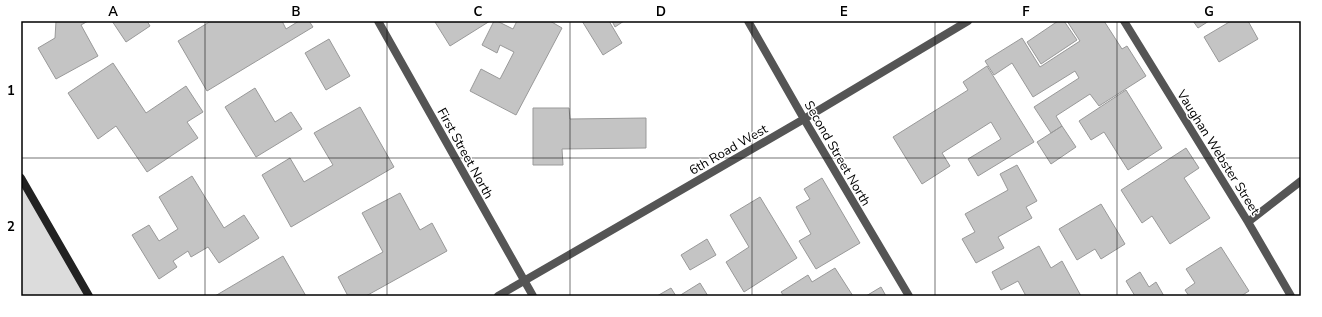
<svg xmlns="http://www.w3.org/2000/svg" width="1322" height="317" viewBox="0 0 1322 317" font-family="'Nunito Sans',sans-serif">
<rect width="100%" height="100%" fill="#fff"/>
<path fill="#dcdcdc" d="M21 179 89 296H21Z"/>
<path fill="#c4c4c4" stroke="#999" d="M56 21H88L81 25 98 56 56 79 38 48 55 38Z
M112 21H147L150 26 126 42Z
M211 21H282L286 29 299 21H309L313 27 207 91 178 41Z
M437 21H490L450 46 435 22Z
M494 21H497L513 29 517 21H550L562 28 516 115 470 91 481 69 500 79 514 52 500 45 497 53 482 45Z
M582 21H609L622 43 603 55Z
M612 21H624L615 27Z
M1058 21H1064L1077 40 1041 64 1027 42Z
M1067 21H1104L1122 49 1127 46 1146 76 1099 106 1090 94 1056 116 1062 126 1051 133 1034 107 1079 78 1075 71 1033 97 1012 63 994 75 985 61 1022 38 1040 67 1080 41Z
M1193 21H1209L1198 28Z
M1231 21H1248L1258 39 1219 62 1204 37Z
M329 39 350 76 326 90 305 53Z
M113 63 146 113 186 86 203 112 187 122 198 138 147 172 116 126 98 139 68 93Z
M987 66 1034 142 978 176 968 159 1001 139 991 122 942 153 950 166 922 184 893 137 968 90 963 82Z
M255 88 275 122 291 112 302 129 256 157 225 107Z
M1126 90 1162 148 1128 170 1104 132 1091 140 1079 121Z
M360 107 394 167 291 227 262 175 290 158 304 182 333 165 314 133Z
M533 108H569L570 119 646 118V148L562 149 563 165H533Z
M1062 126 1076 147 1051 164 1037 142Z
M1186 148 1199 168 1184 178 1210 218 1170 244 1152 216 1142 223 1121 190Z
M1017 165 1037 201 1026 207 1032 218 998 237 1004 248 976 263 962 239 975 232 965 214 1008 190 1000 174Z
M192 176 224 228 244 215 259 238 219 263 208 247 191 257 188 251 173 261 177 267 159 279 132 235 149 225 159 241 178 229 159 197Z
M822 178 860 243 816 269 799 241 811 234 796 207 810 199 804 189Z
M400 193 420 230 432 223 447 251 366 296H348L338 277 383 252 362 213Z
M760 197 797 258 744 292 726 262 749 247 730 215Z
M1101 204 1125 244 1101 259 1095 249 1077 260 1059 229Z
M707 239 716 255 690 270 681 255Z
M1039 246 1051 268 1062 261 1081 296H1026L1018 281 1001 290 992 272Z
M1221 247 1249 291 1241 296H1189L1185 290 1195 283 1186 269Z
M283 256 306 296H215Z
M835 268 853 296H784L781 292 808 275 812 282Z
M1140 272 1149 287 1156 282 1164 296H1135L1126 281Z
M700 283 708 296H679Z
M881 287 886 296H866Z
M671 288 676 296H657Z"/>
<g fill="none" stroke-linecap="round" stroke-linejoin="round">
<path stroke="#555" stroke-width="8" d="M378 21 533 296
M748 21 804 119 909 296
M1124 21 1248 222 1291 296
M1248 222 1301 181
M498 296 804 119 968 21"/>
<path stroke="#222" stroke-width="8" d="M21 178 89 296"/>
</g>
<path fill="none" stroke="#000" stroke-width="1" stroke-opacity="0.55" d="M205 21V296M387 21V296M570 21V296M752 21V296M935 21V296M1117 21V296M21 158H1301"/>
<g text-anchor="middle" stroke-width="3" stroke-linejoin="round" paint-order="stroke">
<g font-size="13" fill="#000" stroke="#fff">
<text transform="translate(728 149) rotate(-30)" y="5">6th Road West</text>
<text transform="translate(1219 152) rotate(58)" y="5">Vaughan Webster Street</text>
<text transform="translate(466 153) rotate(61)" y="5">First Street North</text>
<text transform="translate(838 153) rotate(60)" y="5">Second Street North</text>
</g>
</g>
<rect width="1322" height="317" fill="none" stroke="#ffffff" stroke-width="44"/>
<rect x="22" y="22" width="1278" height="273" fill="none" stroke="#000" stroke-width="1.5"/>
<g font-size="13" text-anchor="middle" font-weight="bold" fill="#000">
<text x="113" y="16">A</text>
<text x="296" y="16">B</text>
<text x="478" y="16">C</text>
<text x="661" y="16">D</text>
<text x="844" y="16">E</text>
<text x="1026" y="16">F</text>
<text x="1209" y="16">G</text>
<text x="11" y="95">1</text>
<text x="11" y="231">2</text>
</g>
</svg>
